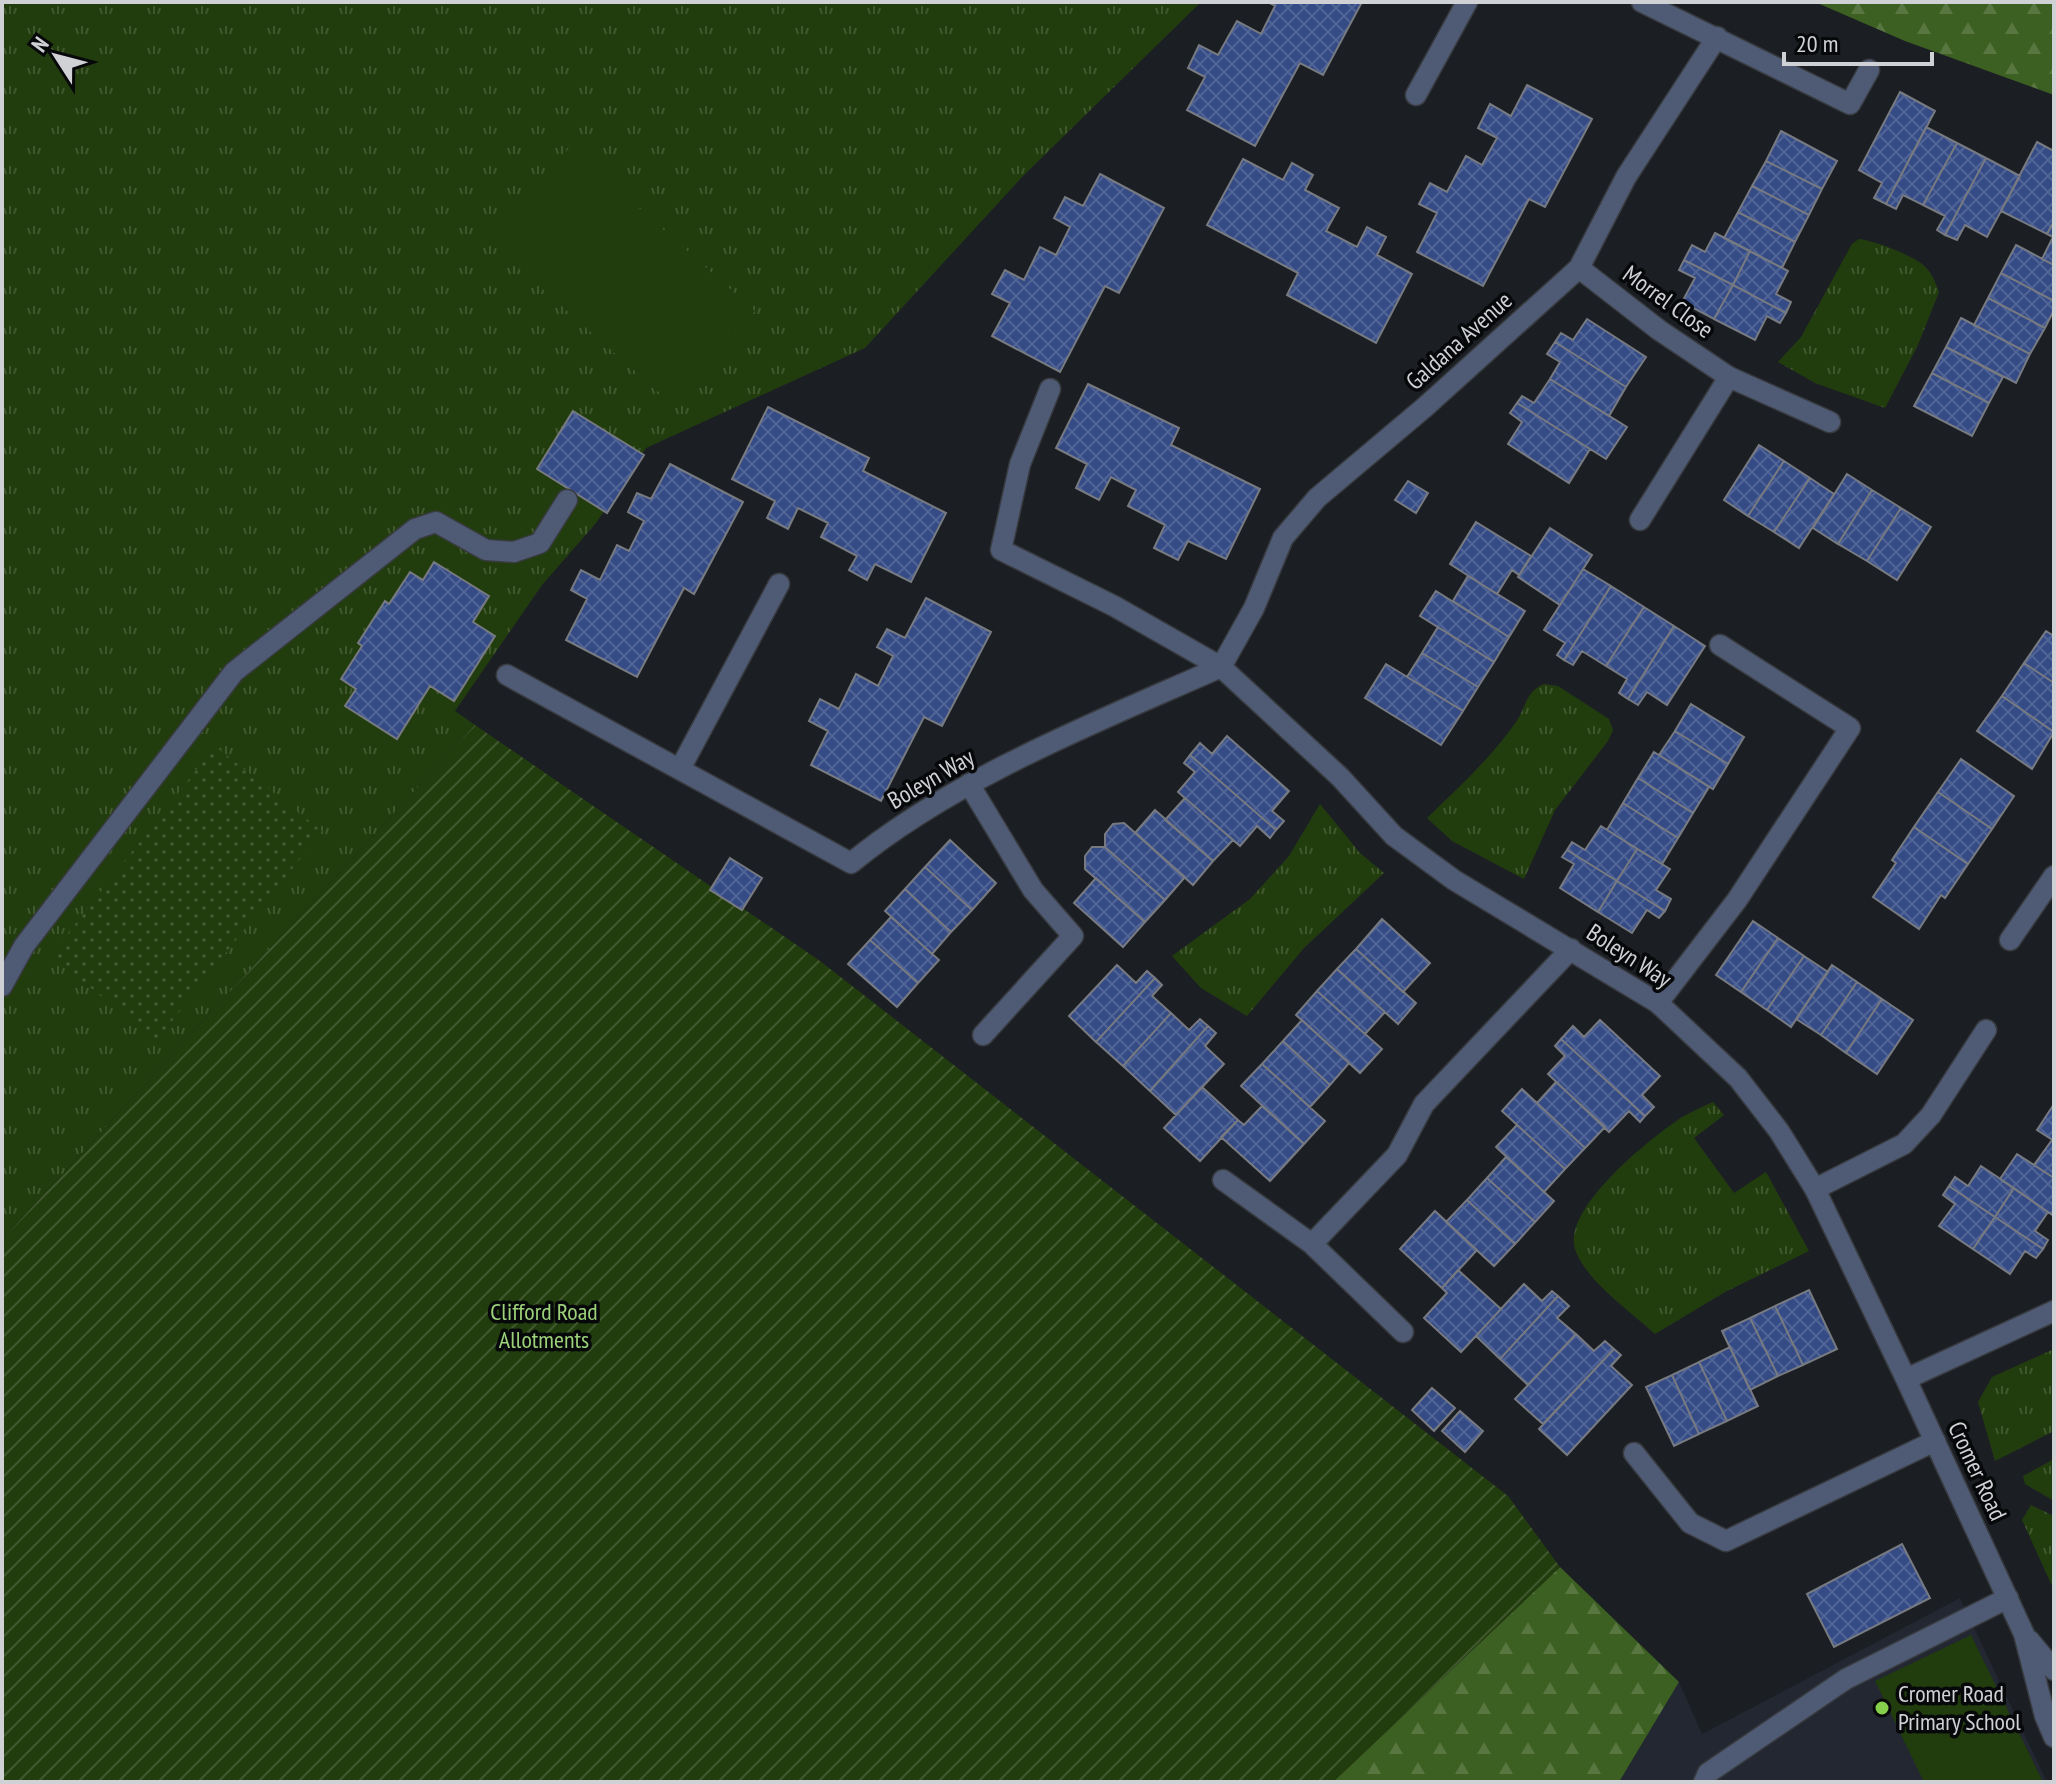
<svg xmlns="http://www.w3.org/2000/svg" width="2056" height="1784" viewBox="0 0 2056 1784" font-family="'PT Sans Narrow',sans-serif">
<defs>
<pattern id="grass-tufts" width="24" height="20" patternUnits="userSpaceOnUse" patternTransform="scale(2)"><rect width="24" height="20" fill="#223d0d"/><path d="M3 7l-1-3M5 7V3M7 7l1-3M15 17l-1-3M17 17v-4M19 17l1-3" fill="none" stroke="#41582f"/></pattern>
<pattern id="forest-firs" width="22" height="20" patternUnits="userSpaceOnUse" patternTransform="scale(2)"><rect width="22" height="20" fill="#3c6021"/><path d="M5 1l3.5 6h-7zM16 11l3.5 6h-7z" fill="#577640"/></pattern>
<pattern id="park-dots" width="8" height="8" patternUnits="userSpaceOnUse" patternTransform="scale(2)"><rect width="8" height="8" fill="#223d0d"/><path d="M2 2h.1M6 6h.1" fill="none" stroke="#41582f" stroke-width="1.8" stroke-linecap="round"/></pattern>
<pattern id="garden-furrows" width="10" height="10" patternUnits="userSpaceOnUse" patternTransform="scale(2)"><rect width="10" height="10" fill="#223d0d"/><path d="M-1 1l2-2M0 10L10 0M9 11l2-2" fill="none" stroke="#41582f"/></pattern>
<pattern id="building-cross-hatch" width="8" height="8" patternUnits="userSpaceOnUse" patternTransform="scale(2)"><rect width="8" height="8" fill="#344b86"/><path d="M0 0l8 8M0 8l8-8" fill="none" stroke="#506496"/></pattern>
</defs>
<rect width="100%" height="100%" fill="#1b1e23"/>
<path fill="#222732" d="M1960 1598 2047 1782H1619L1679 1682 1702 1734Z"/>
<path fill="url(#grass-tufts)" d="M2 2H1201L1023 176 865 348 646 448 596 523 542 585 455 711 475 725 2 1240Z
M1859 239C1876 241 1908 254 1922 264 1931 271 1935 281 1939 292L1918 345 1885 408 1815 383 1778 362 1801 337 1852 244Z
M1544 684 1558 686 1609 719 1613 730 1608 741 1555 810 1524 879 1452 841 1427 818C1458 788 1491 758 1516 722 1527 706 1525 692 1544 684Z
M1320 804 1360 853 1384 873 1304 948 1247 1016 1201 988 1172 956 1250 899 1289 856Z
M1713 1102 1724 1115 1694 1138 1734 1193 1766 1172 1809 1251 1725 1292 1655 1334C1631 1312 1585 1280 1575 1249 1563 1209 1646 1142 1675 1122 1686 1114 1700 1108 1713 1102Z
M2054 1349V1431L1995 1461 1978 1402 1992 1377Z
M2054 1459V1501L2025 1484 2023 1476Z
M2031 1505 2054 1516V1590L2022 1520Z"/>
<path fill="url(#forest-firs)" d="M1815 2H2054V95L1905 41Z
M1560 1567 1679 1682 1619 1782H1333Z"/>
<path fill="url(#park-dots)" d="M215 746 322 831 157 1040 50 956Z"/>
<path fill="url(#garden-furrows)" d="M475 725 820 961 1508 1496 1560 1567 1333 1782H2V1240Z"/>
<path fill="#223d0d" d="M570 147 755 311 672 404 487 240Z
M1971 1635 2043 1782H1924L1875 1681Z"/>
<path fill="url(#building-cross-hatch)" stroke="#777a81" stroke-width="2" d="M1268 2H1362L1323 75 1300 63 1255 146 1187 110 1205 77 1188 68 1199 45 1218 55 1237 21 1261 34 1275 6Z
M1527 85 1592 119 1545 207 1529 199 1483 286 1417 252 1437 213 1419 204 1430 183 1447 192 1466 156 1482 165 1497 138 1478 128 1490 104 1511 116Z
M1900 92 1935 111 1886 204 1874 198 1882 183 1859 170Z
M1926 127 1957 143 1923 205 1903 195 1896 209 1886 204Z
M1781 131 1837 161 1822 189 1766 161Z
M2037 142 2054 151V221L2047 234 2001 211Z
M1957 143 1986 158 1945 235 1937 230 1945 216 1923 205Z
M1986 158 2020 176 1987 237 1965 225 1957 240 1945 235Z
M1243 159 1283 180 1292 163 1313 175 1305 190 1339 208 1326 231 1357 247 1367 227 1386 237 1377 255 1412 274 1376 343 1287 295 1298 273 1207 225Z
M1766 161 1822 189 1809 215 1752 186Z
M1100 174 1164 208 1119 293 1105 286 1060 372 992 336 1010 303 992 294 1005 270 1024 280 1040 247 1056 255 1070 227 1054 218 1065 197 1083 206Z
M1752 186 1809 215 1795 242 1738 212Z
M1738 212 1795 242 1782 268 1724 238Z
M2054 221V265L2042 259 2053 237 2047 234Z
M1715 233 1750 251 1733 285 1684 260 1692 245 1705 252Z
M2016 245 2054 265V301L2001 273Z
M1750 251 1788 271 1776 294 1791 302 1786 313 1733 285Z
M1684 260 1733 285 1714 319 1682 302 1695 278 1679 270Z
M2001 273 2054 301V310L2045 328 1988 298Z
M1733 285 1786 313 1780 323 1767 316 1755 340 1714 319Z
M1988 298 2045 328 2030 354 1974 325Z
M1961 318 2030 354 2016 383 1946 347Z
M1587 319 1646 357 1626 387 1555 342 1561 333 1573 340Z
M1555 342 1626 387 1609 416 1550 379 1560 362 1547 354Z
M1946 347 2003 377 1989 403 1932 373Z
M1932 373 1989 403 1972 436 1914 406Z
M1550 379 1627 427 1606 459 1517 403 1522 396 1534 403Z
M1088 384 1179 428 1171 445 1260 489 1226 559 1188 541 1178 560 1154 548 1165 525 1128 506 1136 490 1111 477 1099 500 1076 488 1087 464 1056 448Z
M1517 403 1590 449 1569 483 1508 444 1522 422 1510 413Z
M768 407 869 458 863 471 946 513 911 582 875 564 867 580 849 570 857 556 821 537 828 523 798 508 788 529 767 518 775 501 732 479Z
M573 411 644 455 607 513 537 469Z
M1759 445 1784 461 1748 516 1724 500Z
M1784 461 1810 478 1774 532 1748 516Z
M670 464 743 502 694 594 684 588 637 677 566 640 587 599 571 590 581 570 600 580 617 545 629 551 644 521 628 512 637 493 651 499Z
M1847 474 1872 490 1838 544 1813 528Z
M1810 478 1834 494 1799 548 1774 532Z
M1408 481 1428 493 1416 513 1395 500Z
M1872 490 1901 508 1867 561 1838 544Z
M1901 508 1931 527 1897 580 1867 561Z
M1476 522 1531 556 1519 575 1512 570 1497 594 1450 564Z
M1550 528 1592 555 1560 605 1518 577Z
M434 562 489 596 473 622 495 636 454 701 430 686 397 739 345 706 356 689 341 679 362 646 358 643 385 601 389 604 410 572 423 580Z
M1583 569 1611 586 1564 660 1557 655 1565 643 1544 630Z
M1468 576 1525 611 1509 637 1453 601Z
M1611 586 1644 607 1606 666 1582 651 1573 665 1564 660Z
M1436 591 1509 637 1494 662 1420 616Z
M926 598 991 632 942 726 924 717 881 801 811 765 828 731 809 721 820 699 839 709 856 674 878 686 893 656 877 647 887 629 905 638Z
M1644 607 1674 626 1628 699 1619 693 1627 679 1606 666Z
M1674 626 1705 646 1667 705 1647 692 1638 705 1628 699Z
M1438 627 1494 662 1478 687 1422 653Z
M2046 631 2054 636V683L2024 663Z
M1422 653 1478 687 1463 711 1407 677Z
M2024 663 2054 683V732L2002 696Z
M1386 664 1463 711 1441 745 1365 698Z
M2002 696 2054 732 2032 769 1977 731Z
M1691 704 1744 737 1728 764 1675 731Z
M1675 731 1728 764 1713 789 1659 755Z
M1227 736 1289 791 1272 811 1284 821 1276 830 1190 755 1200 743 1212 754Z
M1654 752 1709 787 1693 813 1638 778Z
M1190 755 1276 830 1270 838 1257 826 1240 846 1178 792 1195 772 1184 763Z
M1961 759 2014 796 1992 829 1938 792Z
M1638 778 1693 813 1678 838 1623 803Z
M1938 792 1992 829 1968 864 1914 827Z
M1185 798 1233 840 1213 861 1165 820Z
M1623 803 1678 838 1662 864 1607 830Z
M1155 810 1213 861 1193 885 1135 833Z
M1124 823 1185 877 1165 900 1105 847V834L1113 824Z
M1601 826 1637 849 1617 881 1567 850 1572 842 1585 850Z
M1914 827 1968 864 1945 898 1941 895 1919 929 1873 897 1896 863 1892 860Z
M950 840 996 883 972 910 925 867Z
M1092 847H1105L1165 900 1145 922 1085 869V856Z
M1637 849 1670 869 1656 890 1671 899 1665 911 1617 881Z
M1567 850 1617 881 1598 912 1560 888 1574 864 1562 857Z
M730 858 762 878 742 910 710 890Z
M925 867 972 910 951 932 905 889Z
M1096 878 1145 922 1123 947 1074 903Z
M1617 881 1665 911 1659 918 1647 910 1632 933 1598 912Z
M905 889 951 932 932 954 885 911Z
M891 917 939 960 918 983 870 940Z
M1382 919 1430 963 1403 992 1356 949Z
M1753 921 1778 938 1741 992 1716 975Z
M1778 938 1804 956 1767 1010 1741 992Z
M870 940 918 983 897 1007 848 964Z
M1356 949 1416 1003 1398 1024 1337 969Z
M1804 956 1828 972 1791 1027 1767 1010Z
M1117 965 1136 983 1147 971 1155 978 1096 1042 1069 1016Z
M1832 965 1857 982 1821 1035 1796 1019Z
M1337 969 1385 1012 1365 1034 1317 991Z
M1155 978 1162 985 1152 996 1171 1013 1123 1066 1096 1042Z
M1857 982 1882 999 1846 1053 1821 1035Z
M1317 991 1382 1049 1360 1073 1296 1015Z
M1882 999 1913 1020 1877 1074 1846 1053Z
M1171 1013 1189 1030 1200 1019 1208 1026 1150 1091 1123 1066Z
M1302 1020 1349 1063 1330 1085 1283 1041Z
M1600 1020 1660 1076 1642 1095 1654 1107 1645 1116 1561 1039 1573 1026 1584 1037Z
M1208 1026 1216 1033 1205 1046 1224 1064 1176 1115 1150 1091Z
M1561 1039 1645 1116 1640 1122 1629 1111 1609 1132 1548 1074 1565 1056 1555 1046Z
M1283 1041 1330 1085 1310 1107 1262 1064Z
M1262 1064 1325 1121 1304 1144 1241 1086Z
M1556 1082 1605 1127 1585 1148 1537 1103Z
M1202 1087 1238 1120 1200 1161 1164 1128Z
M1522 1089 1585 1148 1565 1169 1502 1111Z
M2054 1104V1141L2037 1130Z
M1262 1106 1304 1144 1270 1181 1221 1137 1238 1120 1244 1125Z
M1517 1125 1565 1169 1544 1192 1496 1147Z
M2052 1140 2054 1141V1178L2034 1165Z
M2017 1154 2054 1178V1216L2000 1179Z
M1506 1157 1554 1201 1535 1222 1487 1178Z
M1981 1166 2014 1188 1995 1217 1949 1186 1955 1177 1968 1186Z
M1487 1178 1535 1222 1515 1244 1467 1200Z
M1949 1186 1995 1217 1973 1249 1939 1226 1955 1204 1943 1195Z
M2014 1188 2048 1212 2035 1231 2048 1240 2043 1249 1995 1217Z
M1467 1200 1515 1244 1494 1266 1446 1222Z
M1435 1211 1477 1250 1442 1288 1400 1249Z
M1995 1217 2043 1249 2036 1258 2025 1251 2010 1274 1973 1249Z
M1458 1270 1501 1309 1461 1352 1424 1318 1447 1293 1442 1288Z
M1524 1284 1542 1301 1552 1291 1558 1296 1500 1359 1476 1336Z
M1809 1290 1837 1349 1803 1365 1775 1306Z
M1558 1296 1569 1306 1557 1318 1576 1334 1528 1385 1500 1359Z
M1775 1306 1803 1365 1778 1376 1750 1318Z
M1750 1318 1778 1376 1750 1390 1722 1331Z
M1576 1334 1594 1351 1605 1341 1614 1349 1543 1424 1515 1399Z
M1730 1347 1758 1406 1727 1421 1699 1362Z
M1614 1349 1621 1355 1611 1366 1632 1385 1567 1455 1539 1429Z
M1699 1362 1727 1421 1699 1434 1672 1375Z
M1672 1375 1699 1434 1674 1446 1646 1387Z
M1432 1388 1455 1408 1434 1431 1412 1410Z
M1460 1411 1483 1431 1465 1452 1442 1431Z
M1902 1544 1930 1598 1834 1647 1807 1594Z"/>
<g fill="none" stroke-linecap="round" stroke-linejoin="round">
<defs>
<path id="service" d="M1642 2 1850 104 1869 70
M1416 95 1467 2
M1050 389 1020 464 1001 550 1114 606 1221 667
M1640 520 1729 377
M680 769 779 584
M969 784 1033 890 1073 936 983 1035
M2 986 24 946 234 672 415 529 436 522 486 550 514 552 540 543 567 500
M1658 1003 1737 900 1850 728 1720 645
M1223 1180 1312 1244 1403 1332
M1815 1189 1904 1144 1931 1115 1986 1030
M1312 1244 1397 1155 1424 1104 1571 949
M1634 1453 1690 1523 1726 1541 1935 1441
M1704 1782 1708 1773 1846 1679 2008 1598"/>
<path id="minor" d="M1579 268 1659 330 1729 377 1830 422
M1221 667 1340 777 1394 836 1454 880 1658 1003 1738 1078 1779 1131 1815 1189 1906 1379 2024 1634 2045 1716 2054 1737
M1221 667 1254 608 1283 538 1317 498 1425 407 1579 268 1626 177 1717 37
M507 675 851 863C956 777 1097 722 1221 667
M2010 940 2054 876
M1906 1379 2054 1311
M2029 1640 2054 1670"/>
</defs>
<use href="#service" stroke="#383b3f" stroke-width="23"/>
<use href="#minor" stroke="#383b3f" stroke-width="23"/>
<use href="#service" stroke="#4f5b75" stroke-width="20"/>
<use href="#minor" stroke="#4f5b75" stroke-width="20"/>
</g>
<circle fill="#85cf4c" stroke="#07080a" stroke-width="3" cx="1882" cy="1708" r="8"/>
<g text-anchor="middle" stroke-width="7" stroke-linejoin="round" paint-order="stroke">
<g font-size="24" fill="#cfd1d5" stroke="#07080a">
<text transform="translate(1668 302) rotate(36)" y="8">Morrel Close</text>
<text transform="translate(1459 341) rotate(-42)" y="8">Galdana Avenue</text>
<text transform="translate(931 779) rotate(-30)" y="8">Boleyn Way</text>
<text transform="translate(1629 956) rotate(33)" y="8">Boleyn Way</text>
<text transform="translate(1977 1471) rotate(65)" y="8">Cromer Road</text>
</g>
<g font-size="24" fill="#9cd279" stroke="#07080a">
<text x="544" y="1320">Clifford Road<tspan x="544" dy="28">Allotments</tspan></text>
</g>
<g font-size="24" fill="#cfd1d5" stroke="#07080a" text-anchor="start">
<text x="1898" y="1702">Cromer Road<tspan x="1898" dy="28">Primary School</tspan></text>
</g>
</g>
<rect width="2056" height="1784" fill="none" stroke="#cfd1d5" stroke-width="8"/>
<g transform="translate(56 56) rotate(306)" stroke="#07080a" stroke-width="6" paint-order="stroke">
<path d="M0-6L14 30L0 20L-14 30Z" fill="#cfd1d5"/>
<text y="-12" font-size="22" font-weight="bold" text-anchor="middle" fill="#cfd1d5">N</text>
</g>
<path d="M1784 52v12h148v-12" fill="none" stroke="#cfd1d5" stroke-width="4"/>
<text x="1796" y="52" font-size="24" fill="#cfd1d5" stroke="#07080a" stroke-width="6" paint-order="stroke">20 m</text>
</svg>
